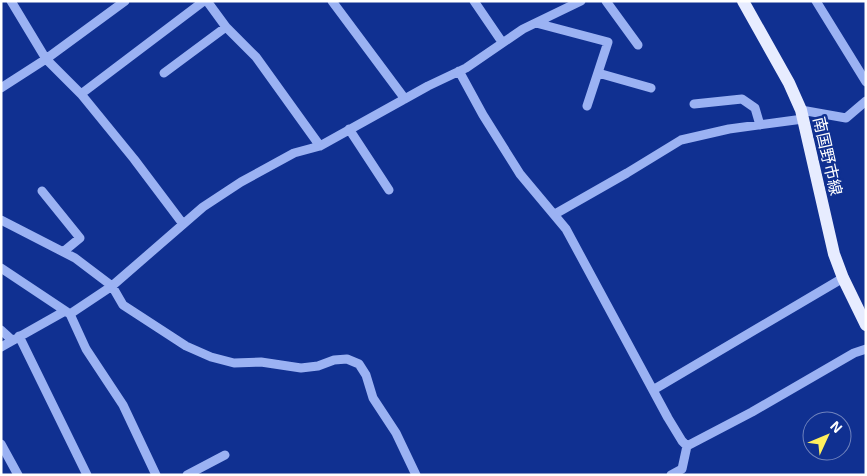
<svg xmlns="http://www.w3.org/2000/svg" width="867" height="476" viewBox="0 0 867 476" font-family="'Exo 2','Noto Sans JP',sans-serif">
<rect width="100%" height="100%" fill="#103091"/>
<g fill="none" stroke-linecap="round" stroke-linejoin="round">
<path stroke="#9bb2f3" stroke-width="9" d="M11 1 46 59 81 94 134 159 183 224
M207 1 226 27 256 57 320 146
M332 1 405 99
M474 1 502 42
M606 1 638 45
M816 1 866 82
M536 23 608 42 587 106
M459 71 483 115 520 174 566 229 668 418 682 441 687 446 752 412 854 353 866 349
M164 73 226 27
M598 73 651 88
M1 88 46 59 125 1
M81 94 204 1
M694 104 742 99 755 108 760 125
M801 110 846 118 866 101
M349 129 389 190
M42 191 80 238 63 252
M555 214 627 173 681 140 729 129 803 119
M1 220 75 258 112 286 123 305 186 346 211 357 234 363 261 362 301 368 318 366 334 360 347 359 359 364 366 375 373 398 396 433 416 475
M1 268 70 314 86 349 123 405 156 475
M70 314 112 286 203 207 241 182 294 153 320 146 428 86 466 68 523 29 581 1
M1 330 12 340
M19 336 87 475
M1 347 65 311
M653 390 843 278
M1 444 18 475
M187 475 225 455
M671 475 682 469 687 446"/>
<path stroke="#e7ecff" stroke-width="12" d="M743 1 789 83 801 110 834 254 843 278 866 325"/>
</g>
<g text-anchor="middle" stroke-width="5" stroke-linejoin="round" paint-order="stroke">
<g font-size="16" fill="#fff" stroke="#103091">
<text transform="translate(828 156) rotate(77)" y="6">南国野市線</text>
</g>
</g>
<rect width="867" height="476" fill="none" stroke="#ffffff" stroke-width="5"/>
<g transform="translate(827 436) rotate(46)"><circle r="24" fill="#103091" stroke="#7083bd"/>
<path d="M0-4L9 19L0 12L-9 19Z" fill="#ffef5d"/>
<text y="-8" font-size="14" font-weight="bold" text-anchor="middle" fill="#ffffff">N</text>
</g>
</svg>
